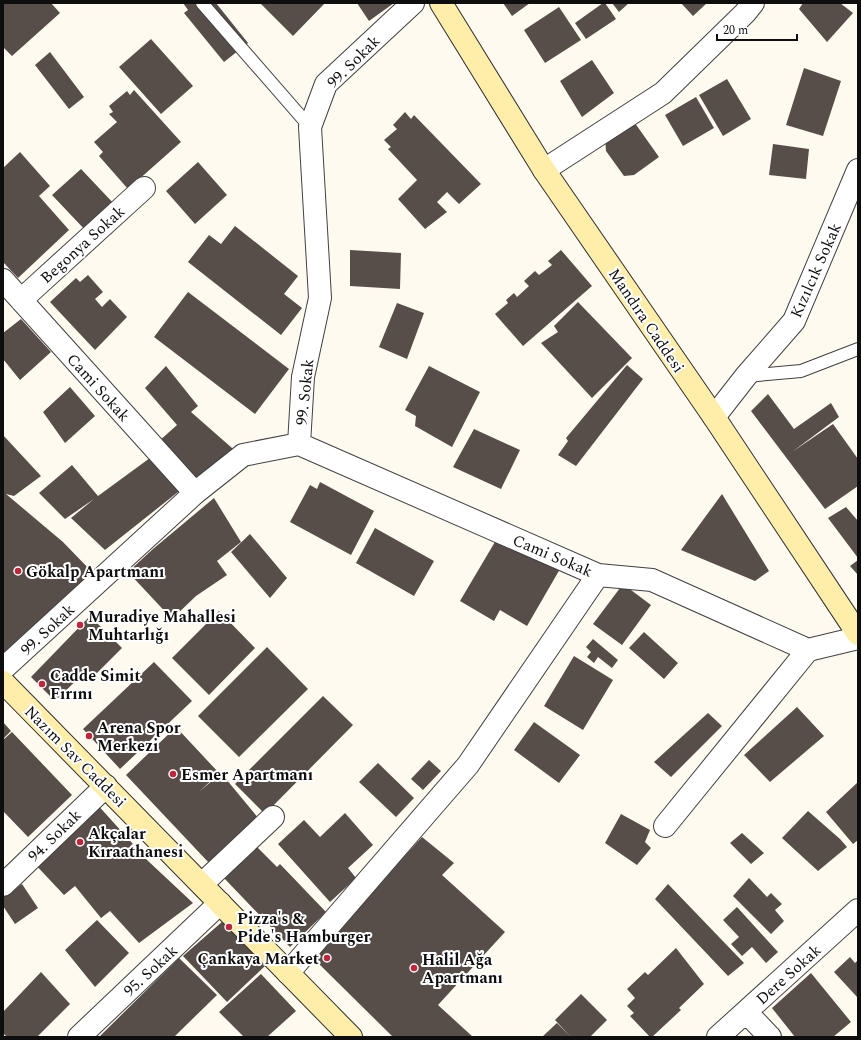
<svg xmlns="http://www.w3.org/2000/svg" width="861" height="1040" viewBox="0 0 861 1040" font-family="Spectral,serif">
<rect width="100%" height="100%" fill="#fffaef"/>
<path fill="#574e4a" d="M3 3H51L60 13 12 56 3 47Z
M183 3H216L248 43 224 62 184 13 188 10Z
M260 3H325L293 36Z
M357 3H394L369 21Z
M503 3H530L512 16Z
M603 3H605L616 19 586 39 575 23Z
M612 3H629L619 12Z
M681 3H707L693 16Z
M803 3H840L853 13 827 42 799 9Z
M559 7 581 40 545 63 524 30Z
M151 39 193 86 161 114 119 67Z
M50 52 84 97 69 109 35 65Z
M592 60 614 93 582 117 560 81Z
M804 68 841 81 823 136 786 125Z
M727 79 751 119 723 136 699 95Z
M134 90 181 142 128 189 99 156 103 152 94 142 117 122 109 114 113 112 109 106 127 91 130 95Z
M696 97 714 128 683 146 665 115Z
M405 112 411 119 414 115 481 184 459 204 447 192 437 202 447 212 425 229 398 199 417 180 388 149 391 147 384 140 397 129 393 125Z
M632 119 659 157 634 175 624 176 606 151 605 138Z
M773 144 809 149 806 179 769 175Z
M20 152 50 186 39 196 69 230 18 278 3 262V168Z
M198 162 227 195 195 224 166 191Z
M81 169 116 206 88 233 52 195Z
M235 226 298 276 284 294 302 308 281 335 188 262 209 235 221 244Z
M350 250 401 253 400 289 350 286Z
M561 250 592 286 523 346 495 314 508 303 506 300 514 293 517 297 529 286 524 281 535 271 539 275 552 265 548 261Z
M88 275 103 292 95 299 102 307 110 299 127 317 95 350 50 302 76 278 80 282Z
M188 292 289 369 255 414 154 337Z
M578 302 632 358 592 398 541 343 558 332 554 326Z
M397 303 424 313 407 359 379 347Z
M21 319 51 352 20 380 3 359V333Z
M627 365 643 379 576 466 558 455 568 441 566 438Z
M166 366 198 406 191 412 232 448V458L192 481 158 442 177 425 145 388Z
M429 366 480 392 452 447 415 426 416 416 405 410Z
M70 387 95 416 65 443 43 412Z
M768 394 794 429 831 403 839 417 792 452 833 424 858 459V486L825 509 751 411Z
M474 429 520 450 501 489 453 467Z
M3 435 41 476 14 496 6 494 63 542 93 573 7 655 3 651Z
M154 455 183 488 105 550 71 518 94 499 65 519 39 493 72 465 98 496Z
M320 482 374 511 351 555 290 522 310 485 317 489Z
M722 494 769 571 755 581 681 550Z
M214 498 241 542 217 561 227 575 196 596 172 619 128 572 153 549Z
M846 507 858 521V558L828 518Z
M375 528 434 561 414 596 356 563Z
M502 530 560 569 527 626 500 610 494 621 460 601Z
M250 534 287 578 270 598 231 552Z
M858 560V575L850 566Z
M623 584 651 605 622 645 593 624Z
M219 611 255 648 209 695 172 658Z
M90 616 122 648 94 676 87 670 55 701 31 677Z
M644 632 678 663 664 679 629 648Z
M593 639 618 660 612 668 598 657 594 663 587 657 591 652 586 647Z
M267 647 308 689 239 757 198 716Z
M574 656 613 680 583 730 544 706Z
M154 662 192 701 120 769 83 729Z
M323 696 353 725 265 814 235 784Z
M797 707 824 736 770 782 744 755Z
M708 713 722 726 671 777 654 762Z
M3 722 11 731 3 739Z
M534 722 580 755 559 783 514 750Z
M176 727 219 773 199 792 221 773 259 819 210 864 126 775Z
M12 732 72 795 28 837 3 811V740Z
M429 760 441 771 423 790 411 779Z
M378 763 414 798 396 817 359 782Z
M858 782V840L853 844 826 812Z
M95 802 133 844 131 845 193 903 139 943 110 911 101 918 75 886 64 895 32 861Z
M808 811 840 839 847 847 818 871 782 838Z
M345 813 373 845 348 868 356 878 330 902 278 844 304 820 320 837Z
M621 814 650 830 645 842 651 848 637 865 605 843Z
M742 833 764 853 751 864 730 843Z
M422 837 454 863 442 875 505 932 438 1005 473 1037H393L315 960 341 925Z
M257 847 277 867 280 864 326 912 290 947 224 878Z
M749 878 767 897 771 893 782 904 775 910 784 921 771 934 733 896Z
M22 884 38 908 15 924 3 906V897Z
M668 884 744 963 728 976 655 899Z
M737 907 778 952 766 963 752 947 742 956 731 944 739 937 723 920Z
M97 920 129 953 95 987 65 950Z
M223 921 266 965 227 1002 183 956Z
M676 948 704 984 679 1008 681 1010 652 1037H650L630 1016 634 1013 627 1006 635 998 627 989 645 972 648 975Z
M850 957 855 963 858 960V998L834 972Z
M179 958 217 995 174 1037H99Z
M41 972 70 1004 37 1037H7L3 1033V1012Z
M811 973 851 1022 833 1037H795L772 1008Z
M261 974 296 1011 267 1037H244L219 1012Z
M581 994 607 1020 590 1037H542L557 1023 570 1036 555 1020Z"/>
<g fill="none" stroke-linecap="round" stroke-linejoin="round">
<defs>
<path id="lane" d="M202 3 310 127
M746 376 801 371 858 349"/>
<path id="street" d="M544 170 663 93 745 13 753 3
M3 280 195 493
M21 300 144 188
M714 417 746 376 794 321 858 170
M299 444 598 575 652 580 808 650 858 638
M3 669 195 493 243 455 299 444 303 377 320 298 310 127 326 84 413 3
M665 826 808 650
M202 884 273 817
M3 885 106 786
M288 973 468 765 598 575
M746 1012 770 1037
M79 1037 220 903
M718 1037 858 910"/>
<path id="secondary" d="M441 3 544 170 714 417 858 634
M3 682 351 1037"/>
</defs>
<use href="#lane" stroke="#414141" stroke-width="14"/>
<use href="#street" stroke="#414141" stroke-width="24"/>
<use href="#secondary" stroke="#303030" stroke-width="24"/>
<use href="#lane" stroke="#fff" stroke-width="12"/>
<use href="#street" stroke="#fff" stroke-width="22"/>
<use href="#secondary" stroke="#fea" stroke-width="22"/>
</g>
<g fill="#bf253b" stroke="#fff" stroke-width="1.5">
<circle cx="18" cy="571" r="4"/>
<circle cx="80" cy="625" r="4"/>
<circle cx="42" cy="684" r="4"/>
<circle cx="89" cy="736" r="4"/>
<circle cx="173" cy="774" r="4"/>
<circle cx="80" cy="842" r="4"/>
<circle cx="229" cy="927" r="4"/>
<circle cx="327" cy="958" r="4"/>
<circle cx="414" cy="968" r="4"/>
</g>
<g text-anchor="middle" stroke-width="4" stroke-linejoin="round" paint-order="stroke">
<g font-size="16" fill="#0e0e0e" stroke="#fff">
<text transform="translate(353 61) rotate(-45)" y="6">99. Sokak</text>
<text transform="translate(82 244) rotate(-42)" y="6">Begonya Sokak</text>
<text transform="translate(815 270) rotate(-66)" y="6">Kızılcık Sokak</text>
<text transform="translate(647 320) rotate(56)" y="6">Mandıra Caddesi</text>
<text transform="translate(99 387) rotate(48)" y="6">Cami Sokak</text>
<text transform="translate(304 392) rotate(-84)" y="6">99. Sokak</text>
<text transform="translate(553 555) rotate(23)" y="6">Cami Sokak</text>
<text transform="translate(47 629) rotate(-43)" y="6">99. Sokak</text>
<text transform="translate(76 756) rotate(45)" y="6">Nazım Sav Caddesi</text>
<text transform="translate(54 835) rotate(-44)" y="6">94. Sokak</text>
<text transform="translate(150 970) rotate(-43)" y="6">95. Sokak</text>
<text transform="translate(788 974) rotate(-42)" y="6">Dere Sokak</text>
</g>
<g font-size="16" font-weight="bold" fill="#0e0e0e" stroke="#fff" text-anchor="start">
<text x="26" y="577">Gökalp Apartmanı</text>
<text x="88" y="622">Muradiye Mahallesi<tspan x="88" dy="18">Muhtarlığı</tspan></text>
<text x="50" y="681">Cadde Simit<tspan x="50" dy="18">Fırını</tspan></text>
<text x="97" y="733">Arena Spor<tspan x="97" dy="18">Merkezi</tspan></text>
<text x="181" y="780">Esmer Apartmanı</text>
<text x="88" y="839">Akçalar<tspan x="88" dy="18">Kıraathanesi</tspan></text>
<text x="237" y="924">Pizza's &amp;<tspan x="237" dy="18">Pide's Hamburger</tspan></text>
<text x="319" y="964" text-anchor="end">Çankaya Market</text>
<text x="422" y="965">Halil Ağa<tspan x="422" dy="18">Apartmanı</tspan></text>
</g>
</g>
<rect width="861" height="1040" fill="none" stroke="#0e0e0e" stroke-width="8"/>
<path d="M717 34v6h80v-6" fill="none" stroke="#0e0e0e" stroke-width="2"/>
<text x="723" y="34" font-size="12" fill="#0e0e0e" stroke="#ffffff" stroke-width="3" paint-order="stroke">20 m</text>
</svg>
